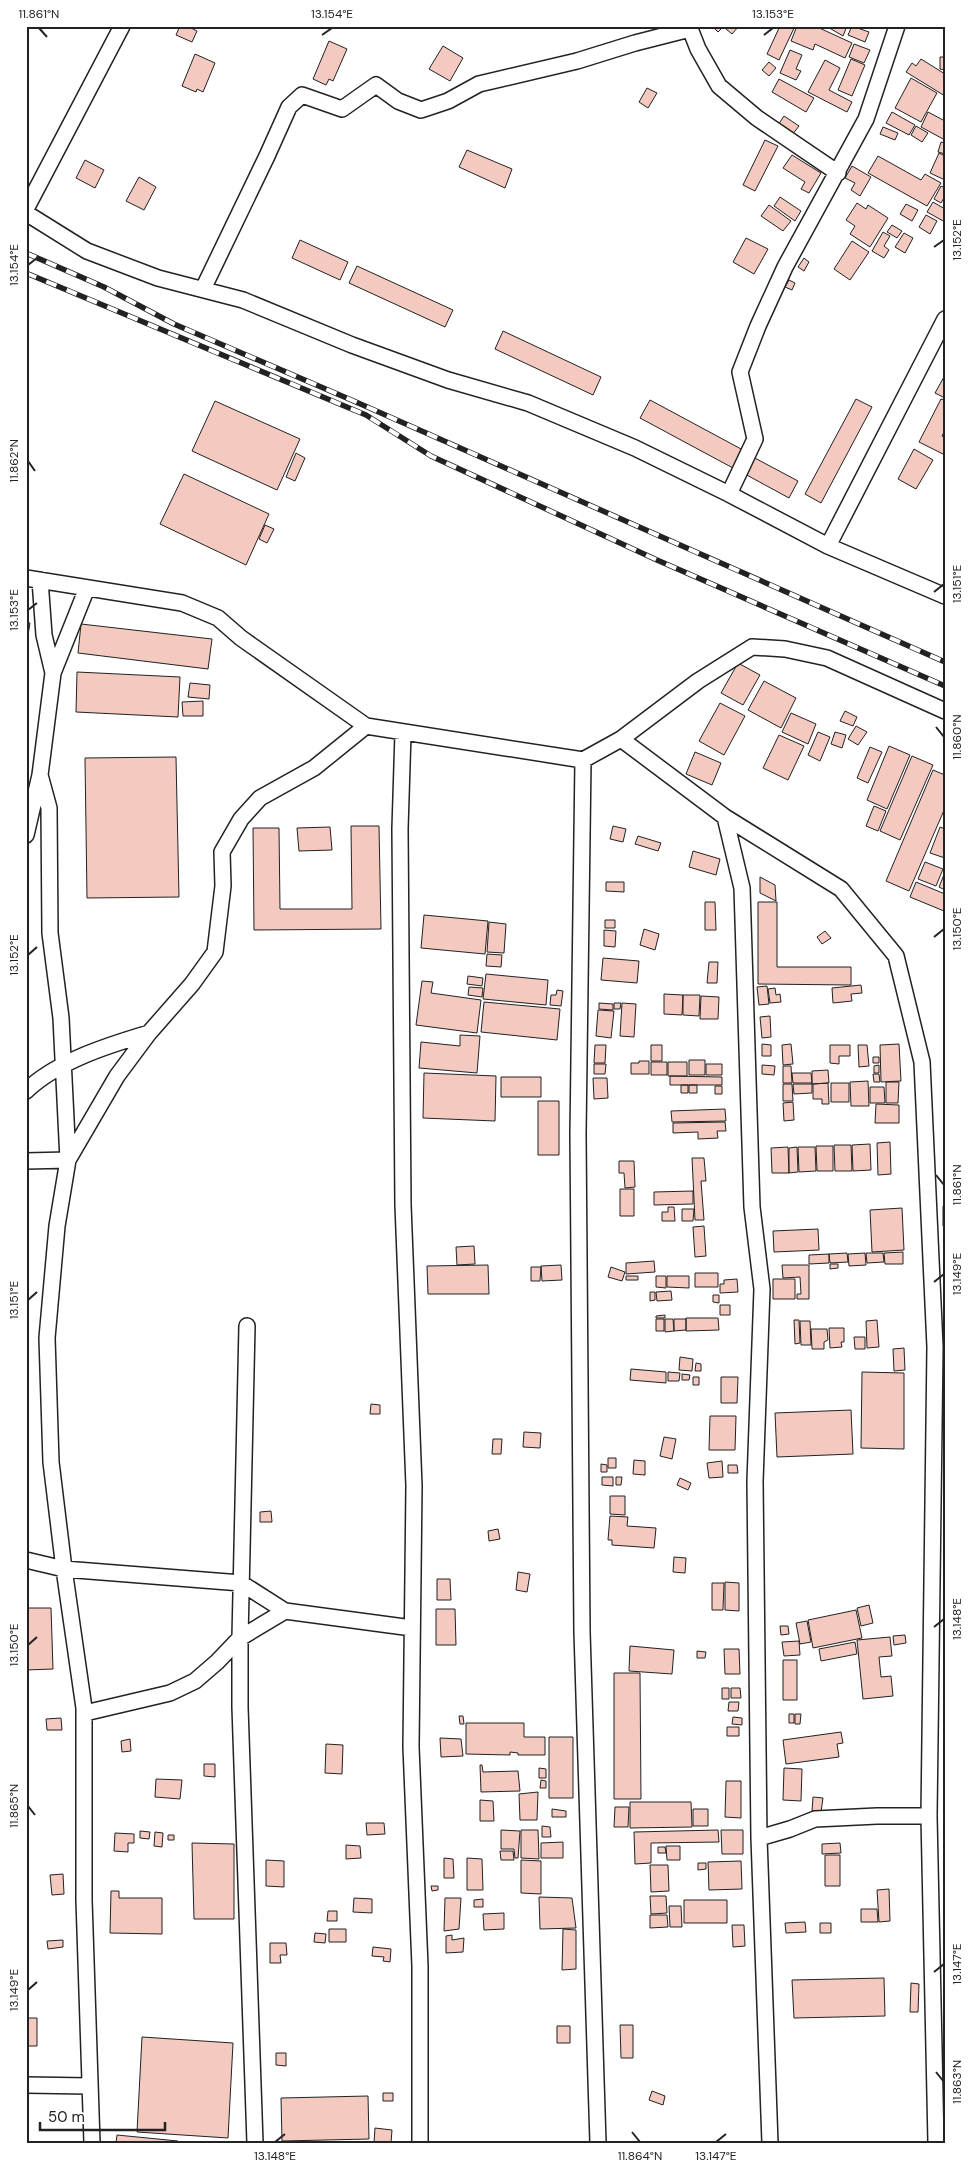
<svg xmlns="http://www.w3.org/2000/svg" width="971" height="2169" viewBox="0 0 971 2169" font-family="'DM Sans',sans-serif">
<rect width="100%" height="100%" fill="#fff"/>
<path fill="#f3c9c0" stroke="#222" d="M180 26H187L197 31 192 42 176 35Z
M712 26H724L718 32Z
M729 26H739L732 34 726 29Z
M780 26H795L779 60 767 54Z
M797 26H815L852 43 845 58 815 44 813 50 791 41Z
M826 26H847L843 36Z
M852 26 869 32 865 42 848 35Z
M329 41 347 49 333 81 329 79 326 85 313 79Z
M854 44 870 50 864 63 849 57Z
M443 46 463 58 450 81 429 69Z
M790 50 802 55 796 69 801 71 796 80 780 73Z
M195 54 215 63 203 92 197 89 196 92 182 86Z
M940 57H945V70L940 69Z
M851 59 865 65 852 96 838 90Z
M921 59 945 74V96L906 72 912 63 916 66Z
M825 60 840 68 829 90 852 102 847 112 808 92Z
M769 62 776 68 769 76 762 70Z
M911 78 937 93 921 122 895 108Z
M779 79 814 98 806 112 772 92Z
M647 88 657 93 648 108 639 102Z
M892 112 915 125 909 135 886 123Z
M928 112 945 121V140L921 127Z
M784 116 799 126 792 135 778 125Z
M916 126 928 133 922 142 911 135Z
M883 127 898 133 895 140 880 134Z
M765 140 778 146 755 191 743 185Z
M941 142 945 143V154L938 152Z
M467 150 512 169 505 188 459 167Z
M939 153 945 156V180L930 173Z
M792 155 821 173 809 193 801 189 805 182 783 168Z
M878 156 921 180 925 174 941 183 927 206 868 173Z
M85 160 104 170 95 188 76 178Z
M852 166 871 177 860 196 851 190 855 183 845 178Z
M139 177 156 187 144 210 126 201Z
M941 186 945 188V196L941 203 934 199Z
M780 197 801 211 795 221 774 206Z
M933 202 945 209V222L927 212Z
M857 203 866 209 868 205 888 218 870 247 850 234 855 226 846 220Z
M906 204 918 210 912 221 900 214Z
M769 205 791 221 783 231 761 216Z
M926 215 937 221 930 234 919 227Z
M892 225 902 231 897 238 887 232Z
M883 232 890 236 884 246 889 250 884 258 872 251Z
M904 233 913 238 905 253 895 247Z
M746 238 768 249 754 274 733 262Z
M300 240 348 262 340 280 292 258Z
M852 241 869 252 850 280 834 269Z
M804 258 809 262 804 271 798 267Z
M357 266 453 310 445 327 349 283Z
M789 280 795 283 792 290 785 287Z
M503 331 601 377 593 395 495 349Z
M945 375V398L935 393Z
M856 399 872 407 821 503 805 494Z
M941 399 945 400V430L942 436 945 438V455L919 442Z
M650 400 743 450 733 468 640 418Z
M215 401 300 439 277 490 192 451Z
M914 449 933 460 916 489 898 479Z
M296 453 305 458 295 481 286 477Z
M751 456 798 481 789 498 743 473Z
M184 474 269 514 246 565 160 524Z
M265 525 274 529 267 543 259 539Z
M26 622 30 623 28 635H26Z
M81 624 212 639 208 669 78 653Z
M738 663 760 675 743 705 721 693Z
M77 672 180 677 178 717 76 712Z
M764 681 796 698 781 728 748 710Z
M190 683 210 685 209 699 188 697Z
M203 701V716H183L182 702Z
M720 703 745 716 724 755 699 741Z
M845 711 857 717 853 726 840 721Z
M791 713 816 724 808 744 782 732Z
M856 726 867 732 858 745 848 739Z
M818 732 830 737 820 761 808 755Z
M835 732 846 735 842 748 831 744Z
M779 735 804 746 788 780 763 768Z
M889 746 910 755 887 809 867 800Z
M870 747 882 752 868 783 857 778Z
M695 752 721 763 712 785 686 774Z
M912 756 933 765 900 840 880 831Z
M176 757 179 897 87 898 85 758Z
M933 770 945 775V808L909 891 886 881Z
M874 806 886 811 878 831 866 826Z
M351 826H379L381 929 254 930 253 828H279L280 909H352Z
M613 826 626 829 623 842 610 839Z
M330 827 332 850 299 851 297 828Z
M940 827 945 829V858L930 853Z
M638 836 661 843 658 851 635 844Z
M693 851 720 859 716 875 689 867Z
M925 862 943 869 936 886 918 879Z
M945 872V890L939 887Z
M760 877 775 885 776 901 760 893Z
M606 882H624V892L606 891Z
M916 882 945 894 944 911 910 897Z
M705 902H715L716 930H705Z
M758 902H777V967H851V985L758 984Z
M424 915 488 921 485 954 421 948Z
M605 920H615V928H605Z
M489 922 506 924 504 953 487 952Z
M644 929 659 934 655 950 640 945Z
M604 930 616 931 615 947 604 946Z
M825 931 831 938 822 944 817 937Z
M487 954 502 955 501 967 486 966Z
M603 958 639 961 637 983 601 980Z
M709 962H718L717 983H707Z
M486 974 548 980 546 1005 483 999Z
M468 976 483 978 482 986 467 984Z
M422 981 433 982 431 993 481 1000 477 1033 416 1025Z
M861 985 862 993 851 994 852 1001 833 1003 832 988Z
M767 986 769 1004 759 1005 757 987Z
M469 987 483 988 482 997 468 995Z
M775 988 776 995 780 994 781 1002 770 1003 768 989Z
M557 990 563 991 561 1006 550 1005 551 995H556Z
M664 994 683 995 682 1015 664 1014Z
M683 995H700L699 1016 683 1015Z
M701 996 719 997 718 1019H700Z
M484 1002 560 1009 557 1040 481 1032Z
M599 1003 613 1004V1010L599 1009Z
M614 1003H621L620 1009H614Z
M622 1003 636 1004 634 1037 620 1036Z
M598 1010 614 1011 611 1038 596 1036Z
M770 1016 771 1037 762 1038 760 1017Z
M460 1035 480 1036 477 1073 419 1068 421 1042 460 1046Z
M762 1044 771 1045V1056H762Z
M791 1044 793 1064 783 1065 782 1045Z
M899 1044 901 1081 881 1082 880 1045Z
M595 1045H606L605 1063H594Z
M651 1045H662V1061H651Z
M830 1045H850V1056H839V1064L830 1063Z
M858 1045H867L869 1066 859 1067Z
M873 1057H879V1063H873Z
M689 1060H705V1075H689Z
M639 1061H649V1074H631V1063H639Z
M651 1062H667V1075H651Z
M668 1062H687V1076H668Z
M594 1064H606L605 1074H594Z
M706 1064H722V1075H706Z
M762 1065 775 1066 774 1075 762 1074Z
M879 1065V1073H874V1066Z
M783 1066H791L792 1083H783Z
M828 1070 829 1083 812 1084V1071Z
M424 1073 496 1076 495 1121 423 1118Z
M792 1073H811L812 1083H793Z
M873 1074H879L880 1082H874Z
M670 1076 722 1077V1085H670Z
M501 1077H541V1097H501Z
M593 1078H607L608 1098 594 1099Z
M868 1081 869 1106H851L850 1082Z
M886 1082H899L898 1103H886Z
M828 1083 829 1104H822V1099H813V1084Z
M831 1083H849V1102H831Z
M783 1084H792L793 1101H783Z
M793 1084H812V1093L794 1094Z
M681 1085H688V1093H681Z
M689 1085H697V1093H689Z
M715 1086H722V1094H715Z
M870 1087H884L885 1103H870Z
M538 1101H559V1155H538Z
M793 1102 794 1120 784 1121 783 1103Z
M876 1104 899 1105V1123H875Z
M725 1109 726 1121 672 1122 671 1111Z
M725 1122 726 1131H717L718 1138 698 1139V1132L673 1133V1123Z
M890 1142 891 1174 878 1175 877 1143Z
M870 1144 871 1170 853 1171 852 1145Z
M834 1145H851L852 1171H835Z
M816 1146H833V1171H817Z
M788 1147 789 1173H772L771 1148Z
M797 1147 798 1172 789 1173V1148Z
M798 1147H815L816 1171 799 1172Z
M692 1158H704L706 1181H701L704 1220H695Z
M619 1161H634L635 1187 625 1188 624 1173H619Z
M620 1189H634V1216H620Z
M693 1191V1204L654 1205V1192Z
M943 1206H945V1226H943Z
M668 1207H674L675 1221H662V1212H668Z
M902 1208 904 1250 872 1252 870 1210Z
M682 1209H694L693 1221H682Z
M704 1226 706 1256 695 1257 693 1227Z
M818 1229 819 1250 774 1252 773 1231Z
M474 1246 475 1264 457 1265 456 1247Z
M903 1252V1264H885L884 1253Z
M847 1253 848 1262 830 1263 829 1254Z
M865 1253 866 1265 849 1266 848 1254Z
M866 1253H883L884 1262 867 1263Z
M829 1254V1263L809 1264V1255Z
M654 1261 655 1272 626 1274V1263Z
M830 1264H838V1268L830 1269Z
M488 1265 489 1294H428L427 1266Z
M561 1265 562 1280 542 1281 541 1266Z
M782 1265H809V1299H797V1294H801L800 1277 783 1278Z
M531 1267H541L540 1281H531Z
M611 1267 625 1272 622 1281 608 1277Z
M695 1273H718V1287H695Z
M626 1276H638V1280H626Z
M656 1276H666V1288L656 1287Z
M667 1276H689V1288L667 1287Z
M737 1279 738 1292 720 1293V1284H724V1280Z
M773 1279H795V1299H773Z
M671 1291 672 1300 657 1301 656 1292Z
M650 1292H655V1300L650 1301Z
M713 1295H719V1303L713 1302Z
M720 1305H730V1315H720Z
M665 1315V1318H656V1316Z
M686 1318H718L719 1330 686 1331Z
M656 1319H664V1331H656Z
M665 1319H673L674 1331 665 1332Z
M674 1319H686V1330L674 1331Z
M794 1320H799L800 1343 795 1344Z
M877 1320 879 1347 867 1348 866 1321Z
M800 1321H810L811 1345H801Z
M829 1328H844V1342H841L842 1347 830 1348Z
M811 1329H827L828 1340 824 1342V1349H812Z
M854 1337H865V1349H855Z
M904 1348 905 1370 894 1371 893 1349Z
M680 1357 693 1359 692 1371 679 1370Z
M696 1363 701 1364V1371H695Z
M631 1369 666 1372V1383L630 1380Z
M668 1372 680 1373 679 1381H668Z
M862 1372 904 1373V1449L861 1448Z
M682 1374 690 1375 689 1380H682Z
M693 1377H699V1385H693Z
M721 1377H738L737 1403H721Z
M371 1404 380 1405V1414H370Z
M851 1410 853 1454 777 1457 775 1413Z
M710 1416H736L735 1450H709Z
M524 1432 541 1433 540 1448 523 1447Z
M664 1437 676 1439 672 1459 660 1456Z
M493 1439H502L501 1454H492Z
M608 1458H616V1468H608Z
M634 1460 645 1461V1475L633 1474Z
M722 1461 723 1477 709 1478 707 1463Z
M601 1464 607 1465V1472H601Z
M728 1465H737L738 1473H728Z
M602 1477H613V1486L602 1485Z
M616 1477H622L621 1485H616Z
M680 1478 691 1483 688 1490 677 1485Z
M610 1496H625V1515L610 1514Z
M271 1511 272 1522H260V1512Z
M610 1516 628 1517 627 1526 656 1528 654 1548 612 1545V1540H608Z
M498 1529 500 1539 489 1541 488 1531Z
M674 1557 686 1558 685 1573 673 1572Z
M518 1572 530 1574 527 1592 516 1590Z
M437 1579H450L451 1600H437Z
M725 1582 739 1583V1611L725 1610Z
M712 1583H724L723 1610H712Z
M869 1605 873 1623 861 1626 857 1608Z
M26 1608H51L53 1669 26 1670Z
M436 1609H455L456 1645H436Z
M856 1610 862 1638 813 1648 808 1620Z
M807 1621 811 1642 800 1644 796 1623Z
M780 1626H788L789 1634 781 1635Z
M905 1635 906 1643 894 1645 893 1636Z
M890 1637 892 1656 879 1657 881 1677 891 1676 893 1696 863 1699 857 1640Z
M799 1641 800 1655 784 1656 782 1642Z
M855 1642 857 1654 821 1661 819 1649Z
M630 1646 674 1650 672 1674 629 1671Z
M724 1649H739L740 1674H725Z
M697 1651 706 1652 705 1658H697Z
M783 1660H797V1700H783Z
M614 1673H640L641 1799H614Z
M722 1688H729V1699H722Z
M731 1688H740L741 1698H731Z
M729 1702H739L738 1711H728Z
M789 1714H794V1723H789Z
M795 1714H801L800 1724H795Z
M459 1716H463L464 1724H460Z
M733 1717 742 1718V1725L732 1724Z
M61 1718 62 1730H47L46 1719Z
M466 1723H524V1737H545V1755H518V1753L510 1752V1755L466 1754Z
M727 1727H739V1736H727Z
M841 1732 843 1743 837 1744 839 1757 786 1764 783 1740Z
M549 1737H573V1798H549Z
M440 1738 461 1739 463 1756 441 1757Z
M130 1739 131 1751 122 1752 121 1741Z
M326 1744 343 1745 342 1774 325 1773Z
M204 1764H215V1777L204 1776Z
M480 1765H482L483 1772 518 1771 520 1791 481 1792Z
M539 1768 546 1769V1778H539Z
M784 1768 802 1769 801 1801 783 1800Z
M156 1779 182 1780 180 1799 155 1797Z
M541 1780 546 1781V1788H540Z
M726 1781H741V1818L725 1817Z
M538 1792 537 1820H520L519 1794Z
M813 1797 823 1798 821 1812 812 1811Z
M480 1800 493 1801 494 1821H480Z
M630 1802H691L692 1827 630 1828Z
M615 1807H629L628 1827H614Z
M552 1809 566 1811V1817H552Z
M693 1809H708V1826H693Z
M366 1823H384L385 1834 367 1835Z
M542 1826 550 1827 551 1837H542Z
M501 1830 520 1831 518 1858H515L514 1849H501Z
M521 1830H538L539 1859 521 1858Z
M718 1830 719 1842 651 1843V1863L635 1864 634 1832Z
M721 1830H743V1854H722Z
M140 1831 150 1832 149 1839 140 1838Z
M155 1832 163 1833 162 1847 154 1846Z
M115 1833 134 1834V1843H128V1852L114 1851Z
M168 1835H174V1840H168Z
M563 1842V1858H541V1843Z
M192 1843 234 1844V1919H194Z
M840 1843 841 1853 822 1854V1844Z
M346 1845 360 1846 361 1858 346 1859Z
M666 1846H680V1860H667Z
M658 1847H665L666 1853H658Z
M500 1851H513L514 1860H501Z
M825 1855H840V1886H825Z
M444 1858 453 1859 454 1878H444Z
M467 1858 482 1859 483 1890H467Z
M266 1860 284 1861V1887L266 1886Z
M521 1860 541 1861V1894L521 1893Z
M741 1861 742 1889 709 1890 708 1862Z
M698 1863H706V1869L698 1870Z
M650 1865H668L669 1891 651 1892Z
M63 1874 64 1894 52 1895 50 1875Z
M431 1886H438V1890L432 1891Z
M889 1889 890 1921 879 1922 877 1890Z
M111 1891H119V1898H162V1934L110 1933Z
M650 1896H666L667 1913 651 1914Z
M539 1897 572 1898 576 1928 540 1929Z
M354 1898 372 1899V1913L353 1912Z
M445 1898H461L459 1929 444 1931Z
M483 1899V1907H474V1900Z
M684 1900H727V1923H684Z
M669 1906H681L682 1927H670Z
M861 1909H877L878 1922H861Z
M328 1911H337V1921H327Z
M504 1913V1929L484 1930 483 1914Z
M650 1915H667L668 1927 650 1928Z
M805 1922 806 1932 786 1933 785 1923Z
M820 1923H831V1933H820Z
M732 1925H744L745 1946 733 1947Z
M329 1929H346V1942H329Z
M563 1929 576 1930V1969L562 1970Z
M315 1933 326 1934 325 1943 314 1942Z
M452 1935V1940L464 1938 463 1952 446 1953V1936Z
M63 1940V1947L48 1949 47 1941Z
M270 1943H286L287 1955H280L281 1963H270Z
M373 1947 391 1949 390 1962 383 1961 384 1957 372 1956Z
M884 1978 885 2016 794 2018 792 1980Z
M911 1983 919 1984 918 2012H910Z
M26 2018H37V2046H26Z
M620 2025H633V2058H621Z
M557 2026H570V2043H557Z
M142 2037 233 2043 228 2138 137 2132Z
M276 2053H286V2066L276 2065Z
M652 2091 665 2096 663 2105 649 2100Z
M383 2093H393V2101H383Z
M368 2096 369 2139 282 2141 281 2098Z
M375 2128 392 2130 391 2143H374Z
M117 2135 178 2141V2143H116Z"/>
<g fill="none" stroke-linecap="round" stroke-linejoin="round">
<defs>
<path id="minor" d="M689 26 698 49 719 86 757 118 838 173
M26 209 122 26
M26 213 87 251 158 278 243 300 352 345 448 380 528 403 635 448 729 494 828 546 945 596
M203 289 267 156 289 107 302 95 342 109 376 85 398 101 421 110 448 101 479 84 577 61 635 43 690 29
M729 494 755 439 740 372 758 326 785 267 866 119 897 26
M828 546 945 319
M26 578 182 603 218 618 241 638 366 726 583 760 621 739 698 681 752 647 785 649 827 658 945 711
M40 580 44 635 53 673
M403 733 400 829 403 1205 414 1486 411 1747 420 1966V2143
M621 739 725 817 841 889 896 956 922 1062 935 1347 929 1816 936 2143
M583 760 578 1134 582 1632 598 2143
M40 775 49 808 50 933 61 1018 68 1160 57 1226 47 1338 51 1462 64 1569 84 1708V1900L92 2143
M725 817 742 888 752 1207 762 1289 755 1481 759 1838 770 2143
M26 835 40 775 53 673 87 588
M26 1091C57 1061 109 1045 149 1033
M68 1160 117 1076 149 1033 192 984 215 952 223 886 222 852 241 819 260 798 314 768 366 726
M26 1161 68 1160
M247 1326 240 1638V1707L255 2143
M26 1560 64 1569 241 1583 285 1611
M85 1713 170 1693 195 1681 217 1662 240 1638 285 1611 412 1628
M759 1838 790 1829 815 1819 877 1816H929
M26 2085 89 2086"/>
</defs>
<use href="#minor" stroke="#222" stroke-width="18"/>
<use href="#minor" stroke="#fff" stroke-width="15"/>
<defs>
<path id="rail" d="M26 253 104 287 174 324 356 402 945 662
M26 273 366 415 431 456 657 560 945 686"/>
</defs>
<use href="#rail" stroke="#222" stroke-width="5.5"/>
<use href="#rail" stroke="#fff" stroke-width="4" stroke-dasharray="11" stroke-linecap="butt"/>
</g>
<path fill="none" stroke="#222" stroke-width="2" d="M39 28 47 37M322 35 332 28M764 35 773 28M934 247 944 240M28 265 37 258M28 461 35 471M934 592 944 584M28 610 37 603M936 727 944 737M934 937 944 929M28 955 37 947M936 1175 944 1185M934 1282 944 1274M28 1300 37 1292M934 1627 944 1619M28 1645 37 1637M28 1806 35 1815M934 1972 944 1964M28 1990 37 1982M936 2072 944 2082M632 2132 640 2142M275 2142 285 2134M716 2142 726 2134"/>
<rect width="971" height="2169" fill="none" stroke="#ffffff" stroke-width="55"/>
<path d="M40 2122v8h125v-8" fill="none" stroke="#222222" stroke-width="2.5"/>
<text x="48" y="2122" font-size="15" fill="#222222" stroke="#ffffff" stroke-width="4" paint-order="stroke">50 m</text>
<rect x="28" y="28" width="916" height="2114" fill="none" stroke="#222" stroke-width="2"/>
<g font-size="12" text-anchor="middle" fill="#222">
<text x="39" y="18">11.861°N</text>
<text x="332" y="18">13.154°E</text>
<text x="773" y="18">13.153°E</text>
<text transform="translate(957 240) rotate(-90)" y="4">13.152°E</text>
<text transform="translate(14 265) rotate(-90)" y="4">13.154°E</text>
<text transform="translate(14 461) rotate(-90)" y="4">11.862°N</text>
<text transform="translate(957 584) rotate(-90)" y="4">13.151°E</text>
<text transform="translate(14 610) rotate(-90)" y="4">13.153°E</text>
<text transform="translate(957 737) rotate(-90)" y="4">11.860°N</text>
<text transform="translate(957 929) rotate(-90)" y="4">13.150°E</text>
<text transform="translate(14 955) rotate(-90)" y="4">13.152°E</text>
<text transform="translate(957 1185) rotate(-90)" y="4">11.861°N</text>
<text transform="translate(957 1274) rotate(-90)" y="4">13.149°E</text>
<text transform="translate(14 1300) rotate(-90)" y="4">13.151°E</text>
<text transform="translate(957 1619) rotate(-90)" y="4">13.148°E</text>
<text transform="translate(14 1645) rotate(-90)" y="4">13.150°E</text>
<text transform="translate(14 1806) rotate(-90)" y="4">11.865°N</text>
<text transform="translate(957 1964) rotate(-90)" y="4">13.147°E</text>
<text transform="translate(14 1990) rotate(-90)" y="4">13.149°E</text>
<text transform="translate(957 2082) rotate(-90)" y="4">11.863°N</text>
<text x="275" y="2160">13.148°E</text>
<text x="640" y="2160">11.864°N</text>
<text x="716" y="2160">13.147°E</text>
</g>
</svg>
